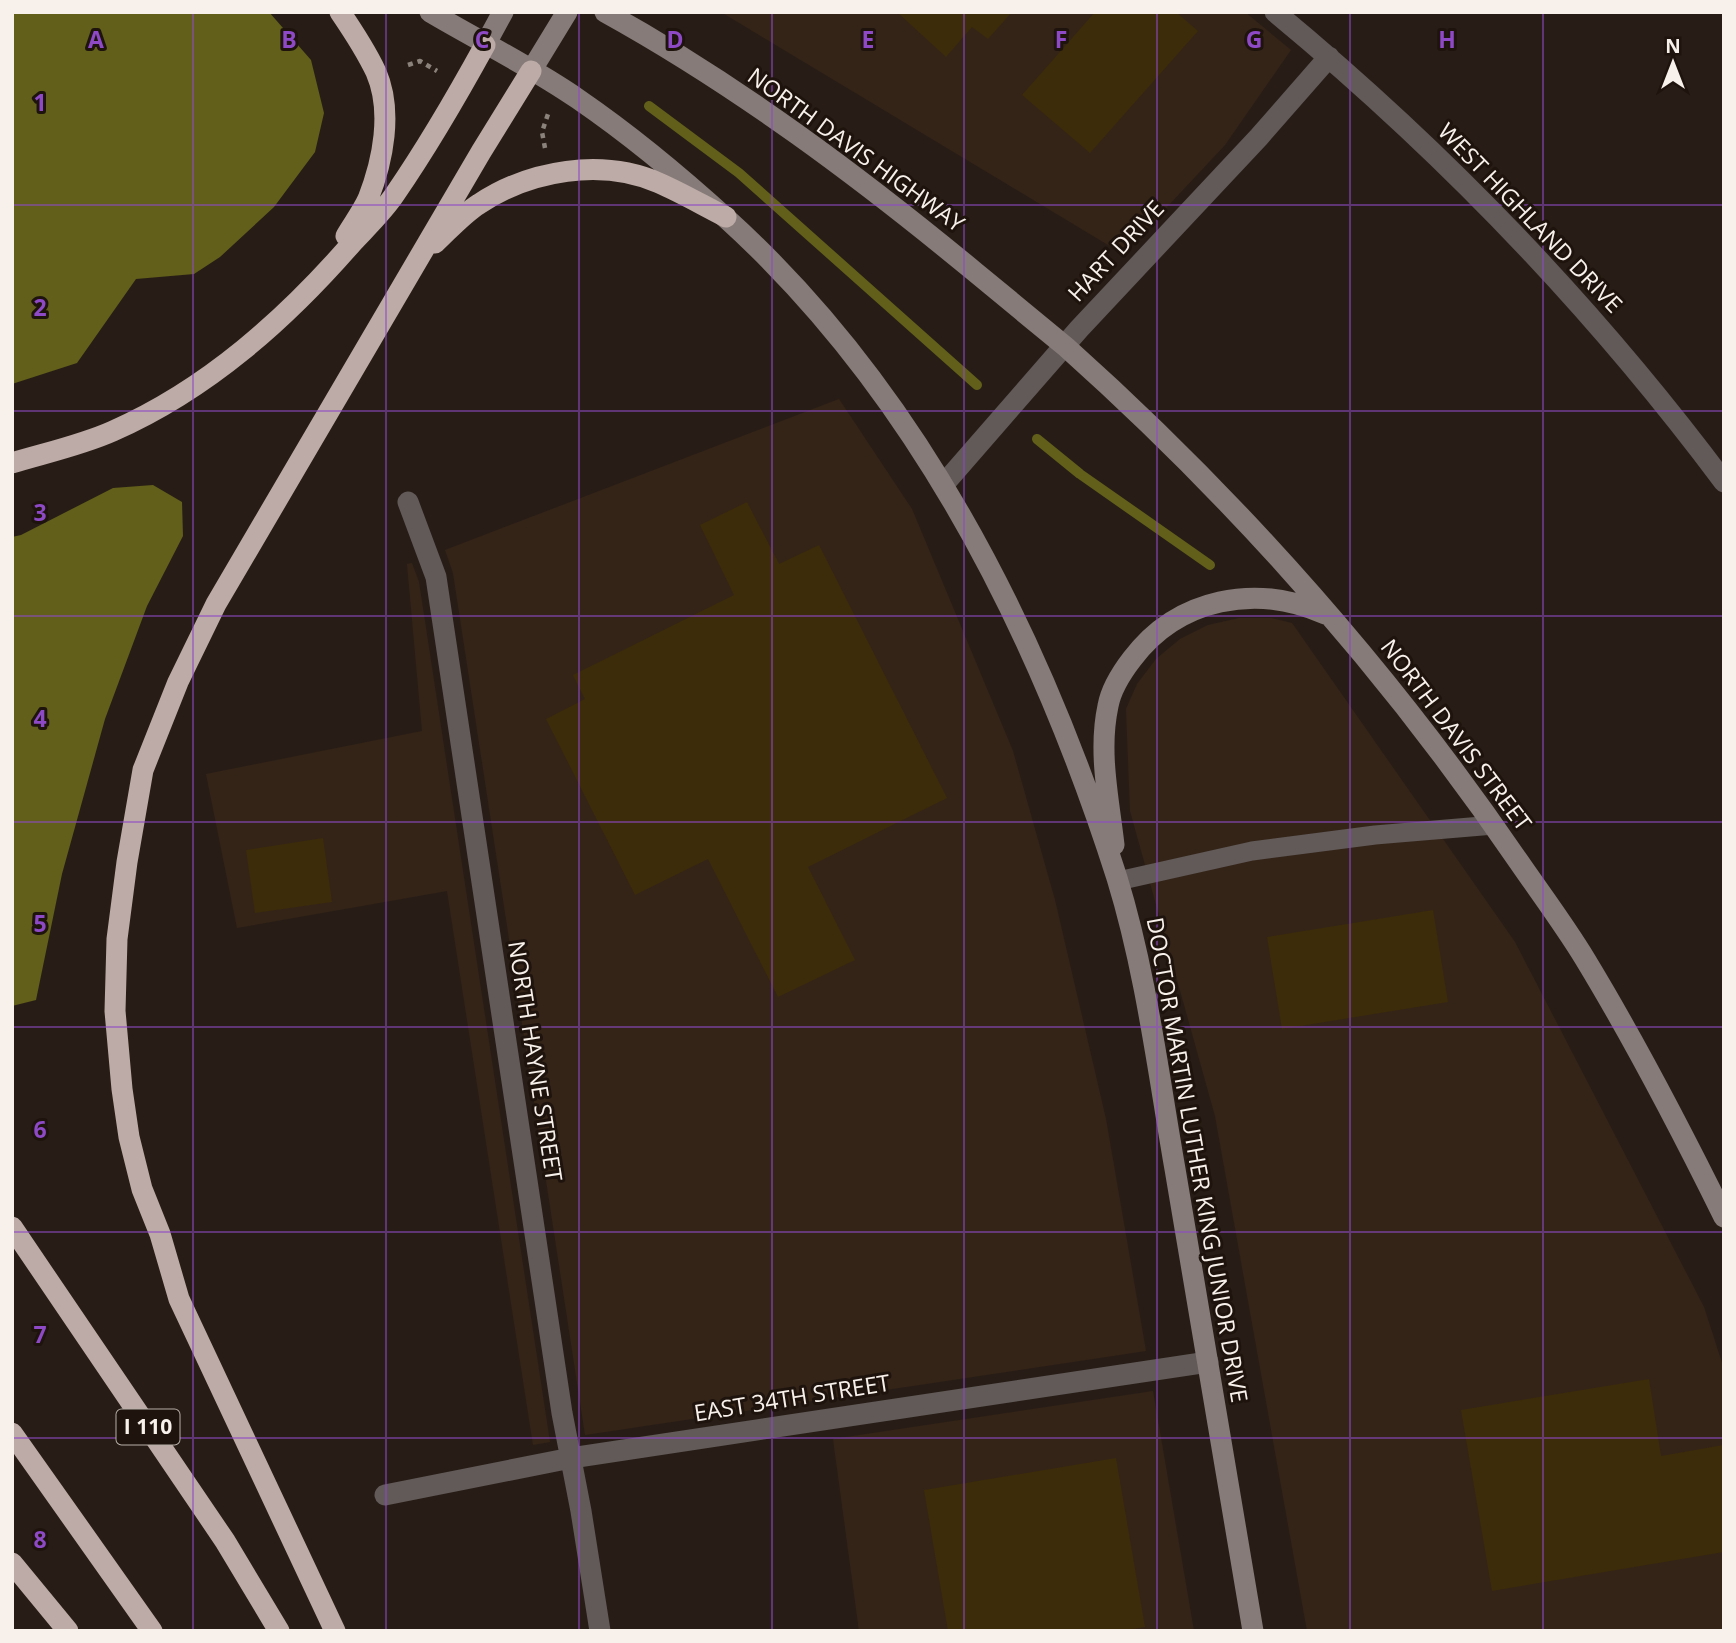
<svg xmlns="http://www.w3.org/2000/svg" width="1736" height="1643" viewBox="0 0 1736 1643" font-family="'Open Sans',sans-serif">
<rect width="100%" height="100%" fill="#281d16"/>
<path fill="#342418" d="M721 12H1245L1291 50 1225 145 1123 254Z
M839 399 912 509 1013 751 1055 900 1106 1119 1146 1351 585 1435 453 573 445 550Z
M412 563 419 582 550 1442 533 1445 447 891 237 928 206 774 422 731 407 564Z
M1239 618H1271L1292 623 1515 942 1704 1307 1724 1369V1631H1307L1215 1116 1130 811 1126 709 1137 684 1156 659 1180 639 1208 625Z
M1153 1391 1194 1631H859L833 1439Z"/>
<path fill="#615f1a" d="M12 12H269L311 60 324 113 315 152 274 207 220 257 194 274 136 279 77 363 12 384Z
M153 485 182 502 183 536 147 606 105 719 62 874 36 1000 12 1006V537L21 535 113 488Z"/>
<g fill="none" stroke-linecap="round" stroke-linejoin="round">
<path stroke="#615f1a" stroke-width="10" d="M649 106 739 173 977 385
M1037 439 1080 474 1210 565"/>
</g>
<path fill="#3c2c0a" d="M897 12H1012L988 39 972 27 946 57Z
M1095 12H1176L1198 31 1090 153 1022 95Z
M747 502 779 564 819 545 947 798 808 867 855 960 778 997 708 859 635 895 546 719 585 699 573 675 734 595 700 525Z
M323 838 332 902 255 913 246 850Z
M1433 910 1448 1002 1282 1029 1267 937Z
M1649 1379 1661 1456 1723 1445 1724 1552 1492 1591 1461 1410Z
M1116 1458 1145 1627 1120 1631H948L924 1490Z"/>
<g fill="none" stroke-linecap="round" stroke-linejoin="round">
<path stroke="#8b827b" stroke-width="4.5" stroke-dasharray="5 5" stroke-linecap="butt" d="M408 65 420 61 437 71
M545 148 542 132 548 114"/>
<path stroke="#615a58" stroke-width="19" d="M1118 881 1252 851 1375 835 1494 825"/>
<path stroke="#615a58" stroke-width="21" d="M1275 12C1442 150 1594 308 1724 482
M944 484 1079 329 1259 137 1329 57
M408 502 436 577 562 1413 581 1511 600 1631
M385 1495 571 1458 1208 1362"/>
<path stroke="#867b78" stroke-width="21" d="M430 12C479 41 532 67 578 99 629 134 682 178 727 219 920 394 1039 634 1117 878 1146 972 1158 1072 1175 1169 1201 1323 1227 1477 1253 1631
M605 12C737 85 860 177 975 272 1005 297 1036 322 1066 347 1237 500 1390 673 1519 862 1541 894 1565 926 1585 959 1636 1043 1681 1130 1724 1217
M485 45 503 12
M531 71 567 12
M1114 845C1109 800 1098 752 1108 706 1111 689 1122 672 1132 659 1178 598 1256 583 1325 614"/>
<path stroke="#bdaba7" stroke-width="21" d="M340 12C353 31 366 51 376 72 393 111 383 161 368 199 362 212 353 224 346 236
M435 243C449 230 463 214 479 204 530 170 602 158 659 183 682 193 704 206 726 217
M12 463C45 453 82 445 113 431 208 389 286 319 353 242 367 227 383 212 395 194 428 146 457 96 485 45
M12 1227 225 1541 279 1631
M12 1433 152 1631
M12 1563 68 1631
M335 1631 179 1299 160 1234 142 1189 129 1137 122 1089 115 1011 117 939 127 862 143 770 178 682 216 604 481 152 531 71"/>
</g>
<path fill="none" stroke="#8e49c6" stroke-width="2" stroke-opacity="0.55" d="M193 12V1631M386 12V1631M579 12V1631M772 12V1631M964 12V1631M1157 12V1631M1350 12V1631M1543 12V1631M12 205H1724M12 411H1724M12 616H1724M12 822H1724M12 1027H1724M12 1232H1724M12 1438H1724"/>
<g text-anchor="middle" stroke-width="6" stroke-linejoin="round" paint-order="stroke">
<rect fill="#1e140d" stroke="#b7aea8" stroke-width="2" x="116.5" y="1409.5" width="63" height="35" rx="5"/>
<g font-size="21" font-weight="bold" fill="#f8f0eb">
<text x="148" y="1434">I 110</text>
</g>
<g font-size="23" fill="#f8f0eb" stroke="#1e140d">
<text transform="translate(856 150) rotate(36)" y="8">NORTH DAVIS HIGHWAY</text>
<text transform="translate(1530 218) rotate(46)" y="8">WEST HIGHLAND DRIVE</text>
<text transform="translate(1116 251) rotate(-47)" y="8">HART DRIVE</text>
<text transform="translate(1456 735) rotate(53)" y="8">NORTH DAVIS STREET</text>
<text transform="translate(535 1061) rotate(81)" y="8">NORTH HAYNE STREET</text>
<text transform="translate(1197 1160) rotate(80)" y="8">DOCTOR MARTIN LUTHER KING JUNIOR DRIVE</text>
<text transform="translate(792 1398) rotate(-9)" y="8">EAST 34TH STREET</text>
</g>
</g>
<g font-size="23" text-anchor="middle" font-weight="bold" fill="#8e49c6" stroke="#1e140d" stroke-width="6" stroke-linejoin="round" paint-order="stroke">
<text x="96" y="48">A</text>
<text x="289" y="48">B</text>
<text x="482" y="48">C</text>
<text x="675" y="48">D</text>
<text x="868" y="48">E</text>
<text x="1061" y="48">F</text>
<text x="1254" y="48">G</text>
<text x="1447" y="48">H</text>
<text x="40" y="111">1</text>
<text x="40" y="316">2</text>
<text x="40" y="521">3</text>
<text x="40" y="727">4</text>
<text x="40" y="932">5</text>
<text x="40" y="1138">6</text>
<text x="40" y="1343">7</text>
<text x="40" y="1548">8</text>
</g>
<rect width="1736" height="1643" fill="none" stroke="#f8f0eb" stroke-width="28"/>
<g transform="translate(1673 63)" stroke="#1e140d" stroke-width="5" paint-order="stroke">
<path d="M0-5L12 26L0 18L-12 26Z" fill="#f8f0eb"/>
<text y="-10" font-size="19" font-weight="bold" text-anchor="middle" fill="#f8f0eb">N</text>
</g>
</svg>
